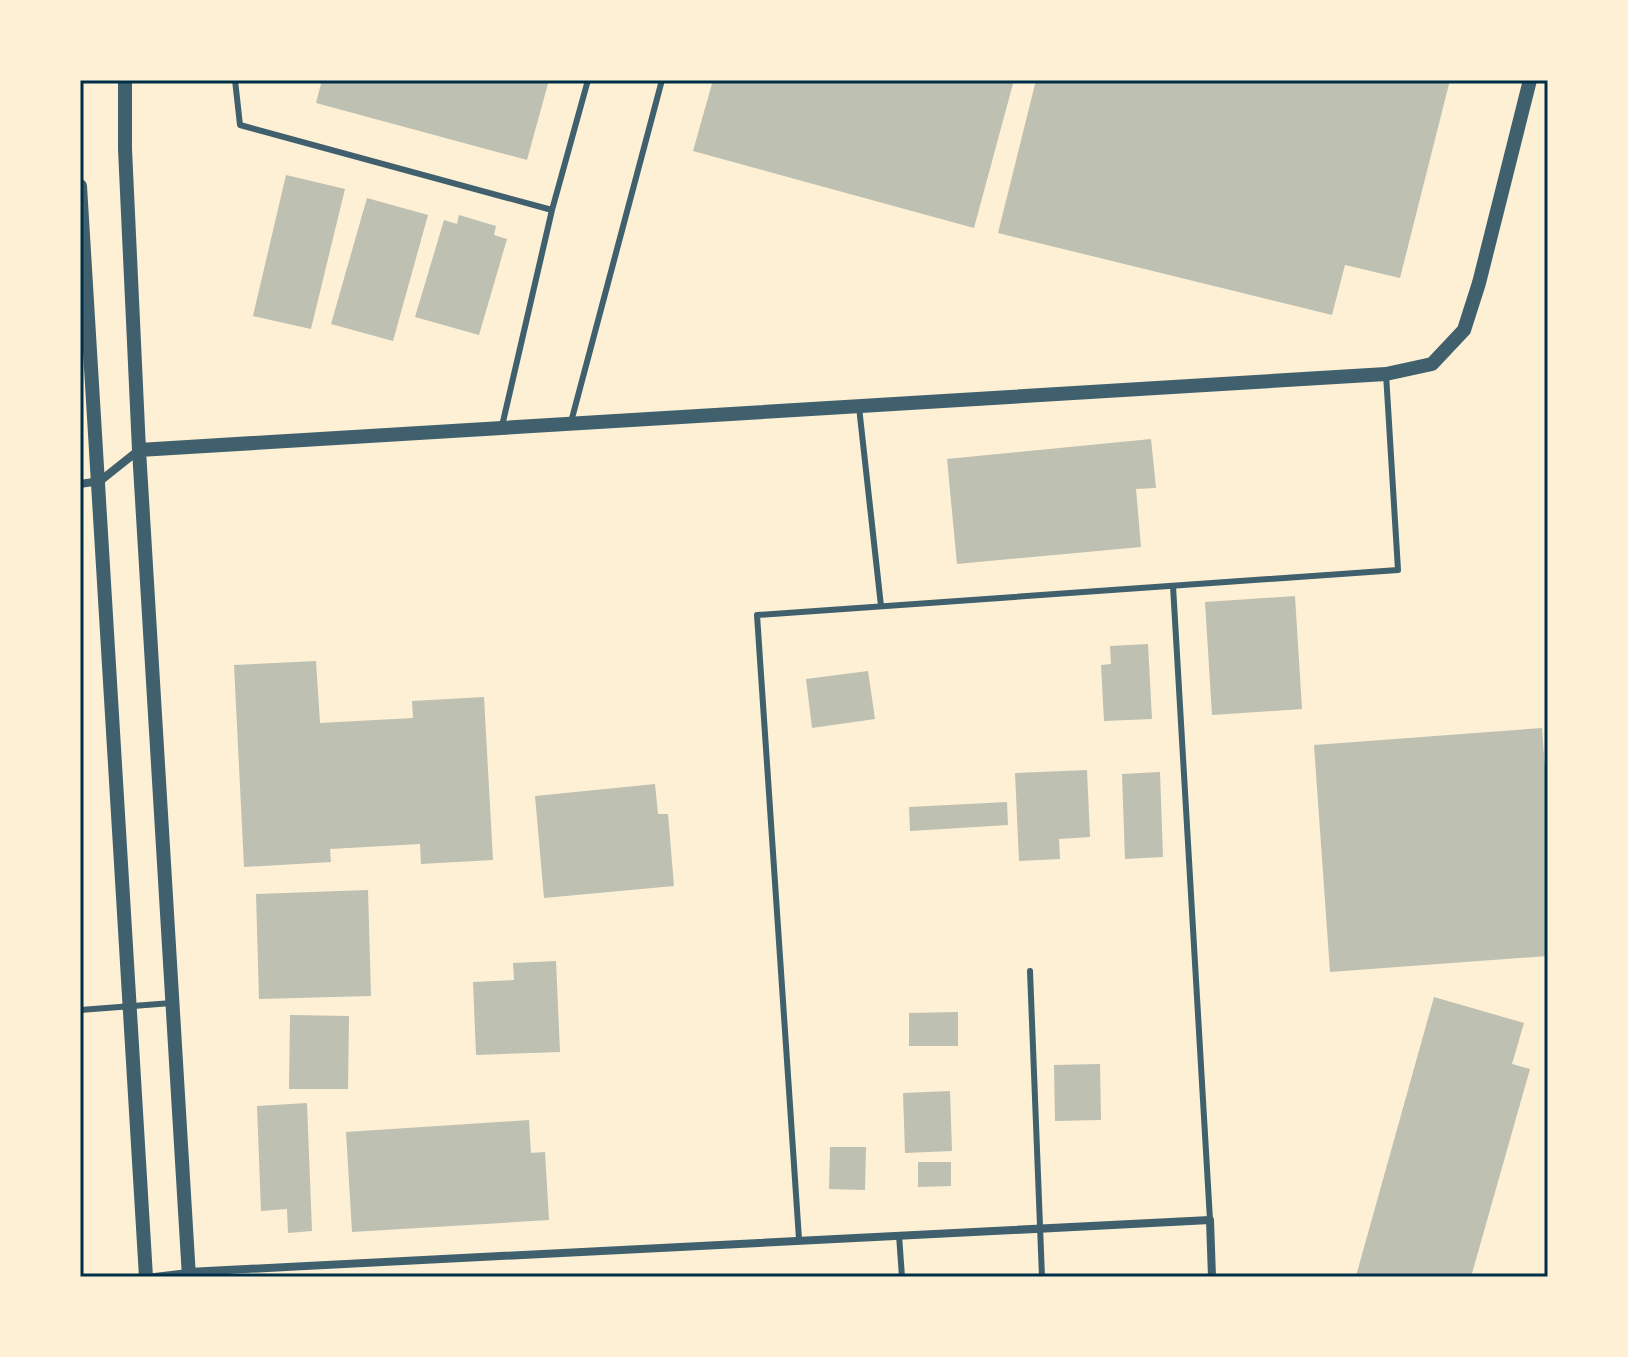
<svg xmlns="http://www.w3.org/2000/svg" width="1628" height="1357" viewBox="0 0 1628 1357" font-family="'Open Sans',sans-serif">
<rect width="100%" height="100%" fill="#fdf0d5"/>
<path fill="#bec0b2" d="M322 80H549L527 160 316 103Z
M713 80H1014L974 228 693 151Z
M1036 80H1450L1400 278 1345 265 1332 315 998 233Z
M286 175 345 189 311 329 253 316Z
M367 198 428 215 393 341 331 324Z
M459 215 496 226 494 235 507 239 479 335 415 317 444 220 457 224Z
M1151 439 1156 488 1136 489 1141 547 957 564 947 459Z
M1295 596 1302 709 1212 715 1205 602Z
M1148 644 1152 719 1104 721 1101 665 1111 664 1110 646Z
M316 661 320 723 413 718 412 701 484 697 493 860 421 864 420 844 330 849 331 862 244 867 234 665Z
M868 671 875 719 812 728 806 679Z
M1542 728 1548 809V956L1330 972 1314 745Z
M1087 770 1090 837 1059 839 1060 859 1019 861 1015 773Z
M1160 772 1163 857 1125 859 1122 774Z
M655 784 658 814H668L674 886 544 898 535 796Z
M1007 802 1008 825 910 831 909 807Z
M368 890 371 996 259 999 256 894Z
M556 961 560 1052 476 1055 473 982 514 980 513 963Z
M1434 997 1524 1023 1512 1064 1530 1069 1471 1277H1361L1356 1276Z
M958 1012V1046H909V1013Z
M290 1015 349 1016 348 1089H289Z
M1100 1064 1101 1120 1055 1121 1054 1065Z
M950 1091 952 1151 905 1153 903 1093Z
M307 1103 312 1231 288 1233 287 1209 261 1211 257 1106Z
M529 1120 531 1153 545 1152 549 1220 352 1232 346 1132Z
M830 1147H866L865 1190 829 1189Z
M918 1162H951V1186L918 1187Z"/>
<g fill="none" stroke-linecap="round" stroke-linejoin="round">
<path stroke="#3f606c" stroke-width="6" d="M235 80 240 125 552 210
M859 407 881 606
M571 422 662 80
M502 426 552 210 588 80
M1173 586 1210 1220
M1030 971 1042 1277
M80 1010 172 1003
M899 1235 902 1277
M799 1239 757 615 1398 570 1386 374
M104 1277H146L188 1272"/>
<path stroke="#3f606c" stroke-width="8" d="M80 484 100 481 139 450
M188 1272 1210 1220 1212 1277"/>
<path stroke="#3f606c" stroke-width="14" d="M125 80V149L139 450 189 1277
M80 186 146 1277
M139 450 1386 374 1432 364 1464 330 1479 283 1530 80"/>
</g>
<rect width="1628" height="1357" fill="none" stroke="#fdf0d5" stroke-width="164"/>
<rect x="82" y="82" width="1464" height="1193" fill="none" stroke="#003049" stroke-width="3"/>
</svg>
